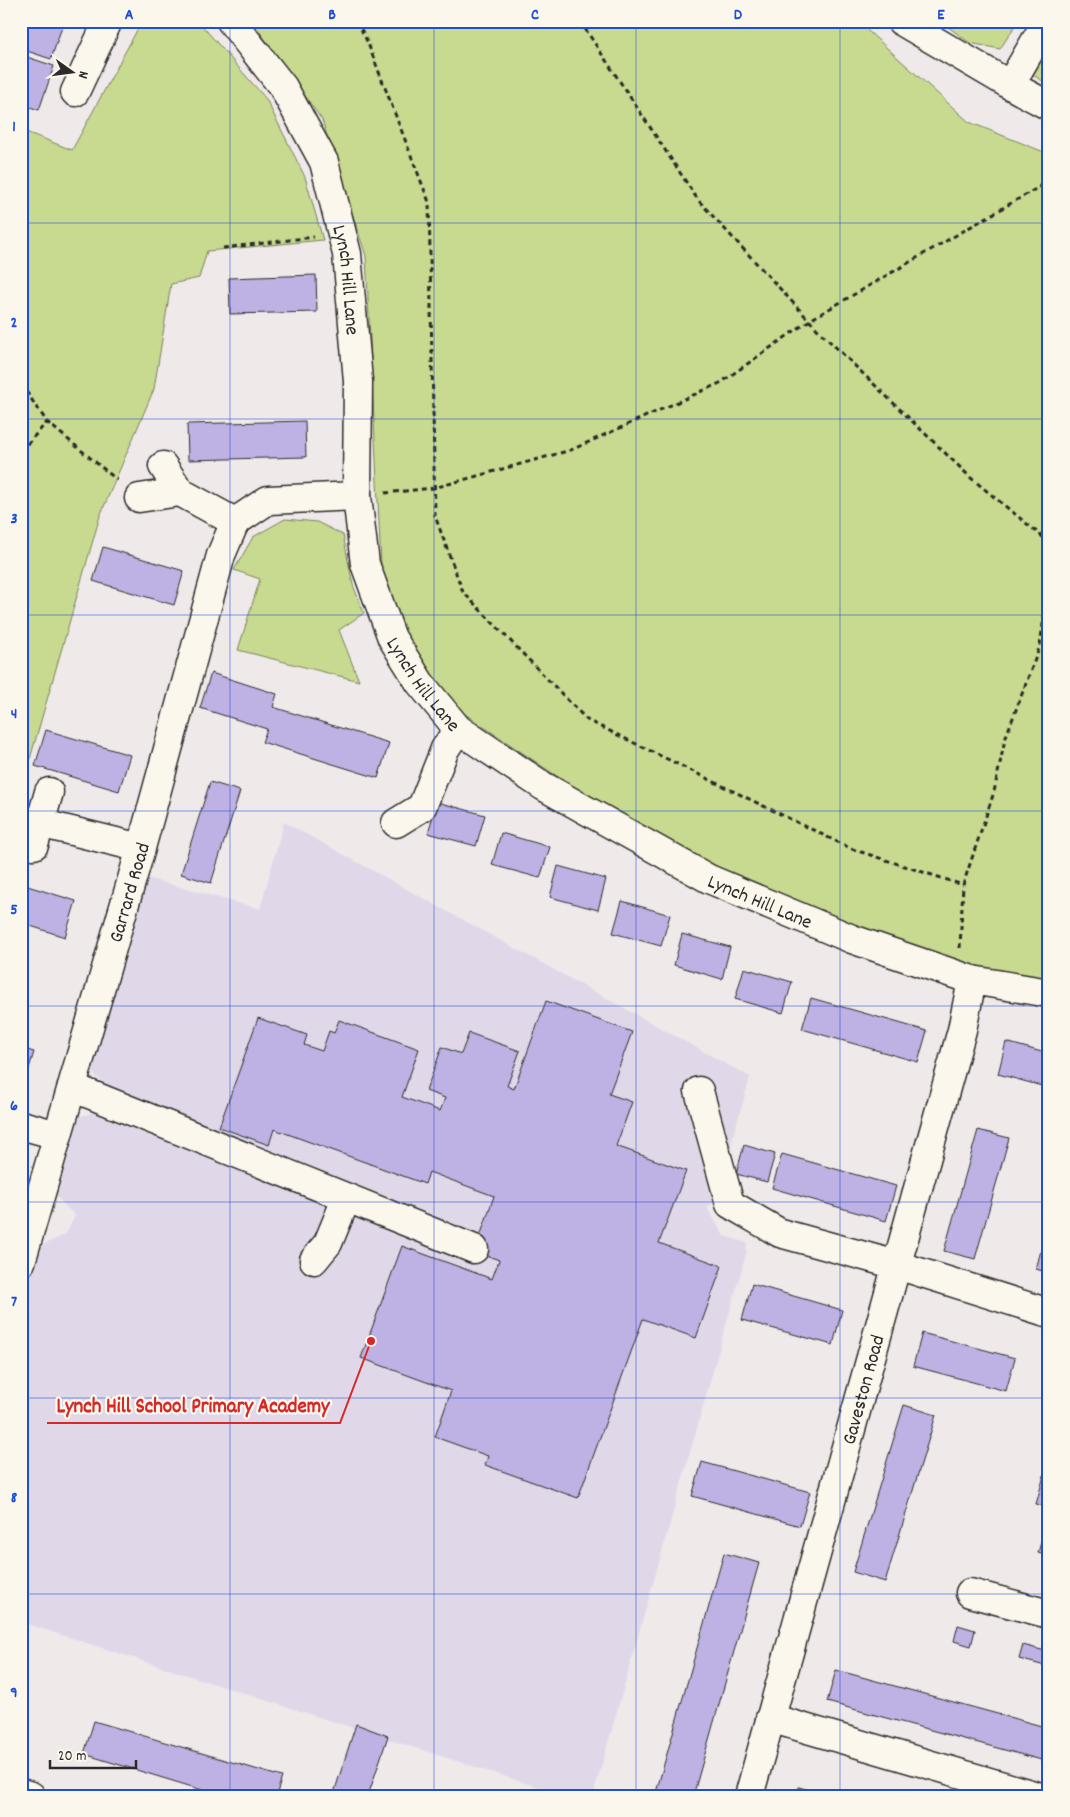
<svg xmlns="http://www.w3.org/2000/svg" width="1070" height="1817" viewBox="0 0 1070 1817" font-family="Dekko,sans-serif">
<rect width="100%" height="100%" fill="#efe9ea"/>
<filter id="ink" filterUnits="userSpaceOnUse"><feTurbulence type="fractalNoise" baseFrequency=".02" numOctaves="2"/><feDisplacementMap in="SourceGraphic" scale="10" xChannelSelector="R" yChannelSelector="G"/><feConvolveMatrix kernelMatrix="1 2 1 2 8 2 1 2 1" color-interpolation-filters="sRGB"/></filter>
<g filter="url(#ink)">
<path fill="#e0d8e8" d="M284 822 750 1077 722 1175 725 1193 707 1208 724 1236 747 1243 746 1254 593 1796H566L21 1622V1299L35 1249 66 1234 75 1216 51 1191 73 1118 104 1110 109 1088 87 1068 140 876 260 909Z"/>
<path fill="#c7da8f" stroke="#79825d" d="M142 21H198L266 99 305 177 323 240 207 251 199 278 171 284 154 389 100 516 21 790V130L72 150Z
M252 21H857L969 122 1049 154V984L939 962 653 841 453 706 383 604 366 256 322 120Z
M940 21H1018L1000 49 970 43Z
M1049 46V85L1033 75Z
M285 519 317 522 343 535 353 585 364 613 339 630 359 681 238 650 260 579 234 570 253 537Z"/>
<path fill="#bdb2e3" stroke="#2b2b2b" d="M21 21H64L51 59 21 49Z
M21 55 54 66 39 110 21 104Z
M316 275 317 312 230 314 229 278Z
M305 421 306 457 188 460 187 424Z
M103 547 184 571 174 605 93 581Z
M211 673 277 694 273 707 389 743 378 778 262 742 267 729 200 708Z
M46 730 130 755 119 791 35 766Z
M210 782 240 791 211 883 181 874Z
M437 802 485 815 476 846 428 833Z
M501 833 550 847 540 878 492 865Z
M558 866 606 879 598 910 550 897Z
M21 884 76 901 65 937 21 923Z
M622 901 670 915 661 946 613 933Z
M682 934 730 947 722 979 674 965Z
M744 968 792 982 783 1013 735 999Z
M811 998 927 1031 918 1062 802 1029Z
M546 1001 632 1032 609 1094 632 1102 616 1146 686 1171 659 1243 722 1266 696 1338 643 1319 578 1498 485 1465 488 1456 435 1437 451 1391 361 1358 402 1246 492 1279 499 1260 475 1251 494 1196 429 1172 425 1184 274 1129 269 1145 219 1127 258 1018 307 1035 304 1045 322 1051 329 1031 334 1033 339 1020 419 1049 402 1097 440 1111 445 1098 426 1091 442 1047 461 1054 469 1033 520 1051 507 1086 514 1089Z
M1006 1042 1049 1054V1088L998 1074Z
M21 1048 34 1052 24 1085H21Z
M978 1130 1009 1138 975 1259 944 1251Z
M744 1145 775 1154 767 1182 736 1174Z
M782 1154 896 1186 886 1221 772 1188Z
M1044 1239 1049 1240V1273L1036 1269Z
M752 1284 842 1310 833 1345 742 1320Z
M922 1333 1015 1358 1006 1391 913 1366Z
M904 1405 936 1415 885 1582 853 1572Z
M1049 1458V1507L1036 1504Z
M702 1462 810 1492 800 1526 692 1496Z
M1049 1513V1556L1038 1553Z
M724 1553 759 1563 693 1796H655Z
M958 1625 975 1630 971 1646 954 1641Z
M1023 1645 1049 1652V1667L1019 1659Z
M836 1670 1049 1728V1762L827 1702Z
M94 1721 282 1777 276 1796H222L84 1754Z
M356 1724 388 1736 368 1796H333Z
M799 1787 830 1796H796Z"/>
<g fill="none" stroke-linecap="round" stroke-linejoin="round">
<defs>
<g id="minor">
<path id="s1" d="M231 21 283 87 324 162 347 254 358 381 357 496 365 564 392 638 420 683 458 729 543 786 709 879 852 939 972 980 1049 993"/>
<path d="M901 21 1010 85 1049 106"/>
<path d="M1010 85 1047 21"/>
<path d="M75 92 108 21"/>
<path d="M163 466 180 492"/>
<path d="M139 498 180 492 235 522 268 500 357 496"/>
<path d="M39 823 141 848"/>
<path d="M396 823 422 807 445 749 458 729"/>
<path d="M34 845 49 792"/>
<path d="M72 1087 474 1249"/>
<path d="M699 1091 730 1204 780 1233 897 1265 1049 1313"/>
<path d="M21 1125 57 1135"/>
<path d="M314 1260 328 1243 346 1199"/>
<path id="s2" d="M21 1262 141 848 221 555 235 522"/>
<path d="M970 1593 1049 1614"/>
<path d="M770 1718 1037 1796"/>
<path d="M21 1793 31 1796"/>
<path id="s3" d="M749 1796 962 1030 972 980"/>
</g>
</defs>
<use href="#minor" stroke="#2b2b2b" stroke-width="31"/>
<path stroke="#2b2b2b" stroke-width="3" stroke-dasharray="5 4" stroke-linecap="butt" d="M357 21 367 41 429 202 435 516 463 592 587 720 852 849 963 885
M580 21 698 200 820 332 971 478 1049 542
M223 248 314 237
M21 384 47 422 117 480
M21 451 47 422
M385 493 434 488 571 450 720 383 810 320 1039 187 1049 174
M960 948 963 885 994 792 1005 739 1040 646 1049 580"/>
<use href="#minor" stroke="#fbf7ec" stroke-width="28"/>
</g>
</g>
<path fill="none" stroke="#1d4ed8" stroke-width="1" stroke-opacity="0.55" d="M230 21V1796M434 21V1796M636 21V1796M840 21V1796M21 223H1049M21 419H1049M21 615H1049M21 811H1049M21 1006H1049M21 1202H1049M21 1398H1049M21 1594H1049"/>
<g text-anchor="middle" stroke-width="4.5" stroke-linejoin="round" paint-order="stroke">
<g font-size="20" fill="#2b2b2b" stroke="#fbf7ec">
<text dy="7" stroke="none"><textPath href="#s1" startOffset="290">Lynch Hill Lane</textPath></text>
<text dy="7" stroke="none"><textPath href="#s1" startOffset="710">Lynch Hill Lane</textPath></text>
<text dy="7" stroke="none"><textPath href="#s2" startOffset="385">Garrard Road</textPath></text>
<text dy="7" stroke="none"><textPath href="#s1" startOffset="1115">Lynch Hill Lane</textPath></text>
<text dy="7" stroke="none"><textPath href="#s3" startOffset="422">Gaveston Road</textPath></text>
</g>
</g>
<path fill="none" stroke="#d62828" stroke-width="2" d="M371 1341L340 1423H47"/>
<circle fill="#d62828" stroke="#fbf7ec" stroke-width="2" cx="371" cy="1341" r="5"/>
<g font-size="21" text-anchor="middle" font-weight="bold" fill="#d62828" stroke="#fbf7ec" stroke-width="4.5" stroke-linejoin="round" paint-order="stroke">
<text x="193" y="1412">Lynch Hill School Primary Academy</text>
</g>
<rect width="1070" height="1817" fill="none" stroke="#fbf7ec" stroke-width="55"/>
<g transform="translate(72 72) rotate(104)" stroke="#fbf7ec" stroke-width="4" paint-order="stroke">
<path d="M0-4L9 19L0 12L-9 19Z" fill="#2b2b2b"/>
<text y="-8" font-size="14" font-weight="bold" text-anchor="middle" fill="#2b2b2b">N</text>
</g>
<path d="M50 1760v8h86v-8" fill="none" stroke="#2b2b2b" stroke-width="2.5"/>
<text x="58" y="1760" font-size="15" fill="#2b2b2b" stroke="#fbf7ec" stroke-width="4" paint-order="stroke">20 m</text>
<rect x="28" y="28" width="1014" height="1762" fill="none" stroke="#1d4ed8" stroke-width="2"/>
<g font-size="16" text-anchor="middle" font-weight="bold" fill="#1d4ed8">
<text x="129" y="19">A</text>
<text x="332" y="19">B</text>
<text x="535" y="19">C</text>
<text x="738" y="19">D</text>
<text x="941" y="19">E</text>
<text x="14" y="131">1</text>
<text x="14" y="327">2</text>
<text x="14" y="523">3</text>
<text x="14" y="718">4</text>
<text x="14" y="914">5</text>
<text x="14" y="1110">6</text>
<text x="14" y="1306">7</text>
<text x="14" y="1502">8</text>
<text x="14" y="1697">9</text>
</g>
</svg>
